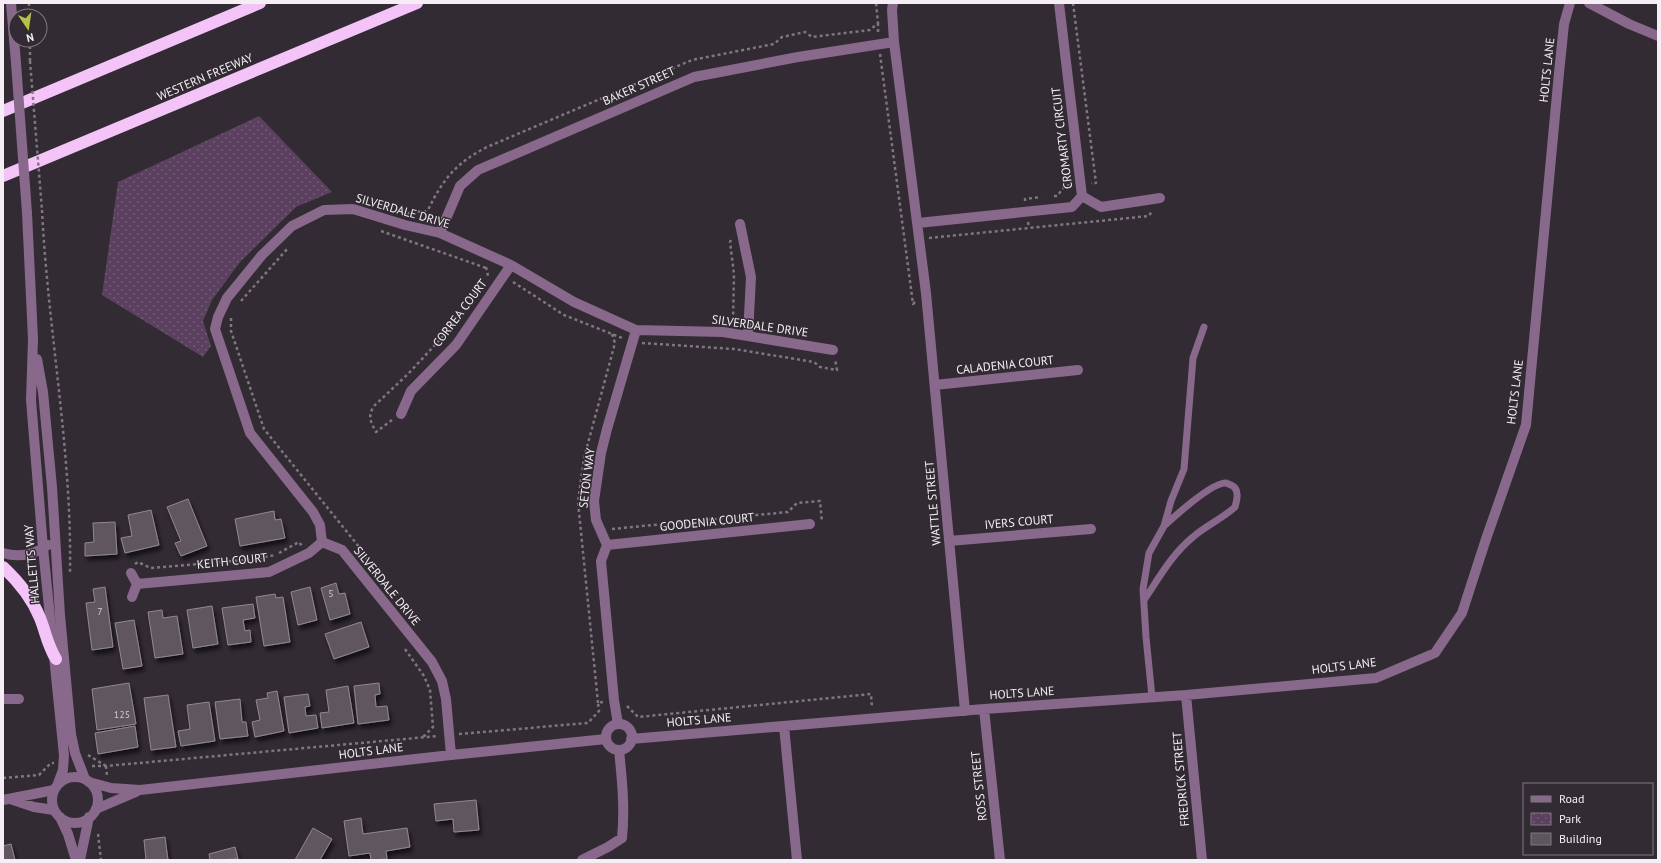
<svg xmlns="http://www.w3.org/2000/svg" width="1661" height="863" viewBox="0 0 1661 863" font-family="'PT Sans',sans-serif">
<defs>
<pattern id="park-dots" width="8" height="8" patternUnits="userSpaceOnUse"><rect width="8" height="8" fill="#5c405f"/><path d="M2 2h.1M6 6h.1" fill="none" stroke="#745c77" stroke-width="1.8" stroke-linecap="round"/></pattern>
<filter id="shadow"><feDropShadow dx="2.5" dy="4.5" stdDeviation="2" flood-color="#0009"/></filter>
</defs>
<rect width="100%" height="100%" fill="#322b33"/>
<path fill="url(#park-dots)" d="M259 116 332 192 296 207 240 262 212 300 203 321 211 346 203 357 102 295 118 182Z"/>
<path fill="#5e565f" stroke="#928892" filter="url(#shadow)" d="M188 499 207 546 181 556 175 543 181 541 167 507Z
M151 510 159 545 125 553 121 538 132 536 128 515Z
M274 511 275 520 281 519 285 538 240 546 235 519Z
M115 522 117 554 85 556V543L94 542 93 523Z
M336 583 339 594 345 593 350 614 330 620 321 588Z
M105 587 113 647 92 650 86 603 95 602 93 589Z
M310 587 317 620 298 625 291 592Z
M275 594 276 598 283 597 290 642 264 646 256 597Z
M253 604 255 618 243 620 245 631 250 630 251 642 228 645 222 608Z
M212 606 218 644 193 648 187 610Z
M162 610 163 618 177 616 183 654 155 658 148 612Z
M134 620 142 666 123 669 115 623Z
M361 622 369 647 334 659 325 634Z
M129 683 136 724 97 730 92 689Z
M379 683 380 694 375 695 376 707 387 706 389 720 358 724 354 686Z
M348 686 354 723 322 728 320 713 329 712 326 690Z
M277 691 284 731 255 737 252 722 260 720 256 700 268 698 267 693Z
M308 694 310 706 305 707 306 716 316 715 318 728 289 733 284 697Z
M168 695 176 747 151 750 144 698Z
M240 699 242 722H246L248 736 220 739 215 702Z
M209 702 215 741 181 746 178 731 190 729 187 705Z
M135 726 138 747 98 754 95 733Z
M476 800 479 830 454 832 453 819 436 821 434 804Z
M361 818 363 834 407 828 410 847 386 851 387 859 371 860 370 853 349 856 344 821Z
M313 828 332 839 320 860H295Z
M165 837 168 860H146L144 840Z
M11 844 15 860H3V846Z
M235 847 238 859 210 860 209 854Z"/>
<g fill="none" stroke-linecap="round" stroke-linejoin="round">
<path stroke="#7e777e" stroke-width="2.5" stroke-dasharray="3 3" stroke-linecap="butt" d="M29 3V16
M1073 3 1096 183H1091
M878 23V33
M30 40V61
M880 54 913 304 916 301
M1054 196H1057L1065 186 1070 185
M1025 201V199L1041 197
M42 210C48 331 72 451 70 572
M408 215 410 211 424 212 428 210C443 179 456 163 487 147L692 60 774 44 782 37 805 32 812 37 870 30 878 23 876 3
M1028 222 1029 227
M381 231 486 268
M929 238 1149 216 1152 211
M731 240 730 242 734 274 733 322
M486 267 488 276 487 278
M513 282 564 315 622 338
M241 301 288 248
M231 318V331L264 429 368 558 363 561
M642 343 734 349 814 362 820 367 837 370 835 359
M392 420 376 432C371 422 367 417 374 406L408 374 446 333 481 285
M612 529 788 512 797 503 820 501 822 522
M279 553 299 542 302 546
M135 564 138 562 151 568 256 559 275 555
M405 649 424 676 430 690 433 727 423 737
M598 703 578 502 584 458 615 343 612 334
M627 706 638 717 871 694 872 708
M459 734 588 723 599 711 598 703 603 702
M88 755 106 766
M92 766H106L438 736
M106 766 107 776
M3 778 39 775 51 763H54
M98 834 101 860"/>
<path stroke="#88688b" stroke-width="7" d="M1144 600C1159 578 1172 554 1193 537 1205 526 1222 519 1235 507 1237 500 1240 489 1231 485 1231 485 1226 483 1226 483 1212 482 1175 516 1164 526
M1152 697 1146 637 1143 589 1149 553 1164 526 1171 501 1184 469 1193 358 1204 327"/>
<path stroke="#88688b" stroke-width="10" d="M893 3 892 10 894 42 926 293 965 711
M1059 3 1082 196
M1589 3 1629 24 1658 36
M1082 196 1101 207 1160 198
M918 223 1072 207 1082 196
M740 224 751 277 748 335
M440 233 460 186 478 170 694 77 798 57 894 42
M935 385 1078 370
M401 414 411 391 456 345 511 265
M949 541 1091 529
M322 542 320 525 313 512 250 433 215 329 218 317 227 298 262 255 292 226 324 210 353 209 405 225 440 233 511 265 574 302 636 330 723 332 833 350
M322 542 342 550 432 662 442 681 446 699 451 755
M607 545 810 524
M131 573 137 584
M132 597 137 584 269 572 309 553 322 542
M1186 695 1202 860
M3 699H19
M984 709 1000 860
M618 724 614 700 601 561 607 545 596 520 594 501 601 453 607 429 636 330
M606 737a13 13 0 1 1 26 0a13 13 0 1 1-26 0Z
M784 726 797 860
M631 739 984 709 1186 695 1376 678 1435 653 1462 613 1486 539 1526 425 1559 73 1564 24 1570 3
M89 782 111 788 140 790 451 755 606 739
M10 799 34 807 54 810
M3 800 54 790
M96 809 136 792
M582 860 608 847 622 838C625 808 622 779 619 750"/>
<path stroke="#88688b" stroke-width="10" d="M11 3 16 63
M27 213 33 339 31 400 43 548 64 755 63 770 57 786
M37 359 43 392 52 487 60 615 71 734 75 753 85 779
M3 553C19 558 35 554 48 545
M52 800a23 23 0 1 1 46 0a23 23 0 1 1-46 0Z
M60 817 68 834 76 860
M80 860 89 817"/>
<path stroke="#f4c4f9" stroke-width="12" d="M3 111 260 3
M3 176 417 3
M3 567C19 582 32 598 40 618 46 633 47 644 56 659"/>
<path stroke="#7e777e" stroke-width="2.5" stroke-dasharray="3 3" stroke-linecap="butt" d="M30 61 42 210"/>
<path stroke="#88688b" stroke-width="10" d="M16 63 27 213"/>
</g>
<g text-anchor="middle" stroke-width="3" stroke-linejoin="round" paint-order="stroke">
<g font-size="10" fill="#cfc9d0">
<text x="331" y="597">5</text>
<text x="100" y="615">7</text>
<text x="122" y="718">125</text>
</g>
<g font-size="12" fill="#f5eff5" stroke="#322b33">
<text transform="translate(1547 70) rotate(-84)" y="4">HOLTS LANE</text>
<text transform="translate(205 77) rotate(-23)" y="4">WESTERN FREEWAY</text>
<text transform="translate(639 86) rotate(-24)" y="4">BAKER STREET</text>
<text transform="translate(1062 138) rotate(-97)" y="4">CROMARTY CIRCUIT</text>
<text transform="translate(403 211) rotate(16)" y="4">SILVERDALE DRIVE</text>
<text transform="translate(460 313) rotate(-53)" y="4">CORREA COURT</text>
<text transform="translate(760 326) rotate(8)" y="4">SILVERDALE DRIVE</text>
<text transform="translate(1005 365) rotate(-6)" y="4">CALADENIA COURT</text>
<text transform="translate(1515 392) rotate(-83)" y="4">HOLTS LANE</text>
<text transform="translate(587 478) rotate(-83)" y="4">SETON WAY</text>
<text transform="translate(933 503) rotate(-95)" y="4">WATTLE STREET</text>
<text transform="translate(707 522) rotate(-6)" y="4">GOODENIA COURT</text>
<text transform="translate(1019 522) rotate(-5)" y="4">IVERS COURT</text>
<text transform="translate(232 561) rotate(-6)" y="4">KEITH COURT</text>
<text transform="translate(32 564) rotate(-95)" y="4">HALLETTS WAY</text>
<text transform="translate(387 586) rotate(51)" y="4">SILVERDALE DRIVE</text>
<text transform="translate(1344 666) rotate(-7)" y="4">HOLTS LANE</text>
<text transform="translate(1022 693) rotate(-4)" y="4">HOLTS LANE</text>
<text transform="translate(699 720) rotate(-5)" y="4">HOLTS LANE</text>
<text transform="translate(371 751) rotate(-7)" y="4">HOLTS LANE</text>
<text transform="translate(1181 779) rotate(-95)" y="4">FREDRICK STREET</text>
<text transform="translate(979 786) rotate(-96)" y="4">ROSS STREET</text>
</g>
</g>
<rect width="1661" height="863" fill="none" stroke="#f5eff5" stroke-width="8"/>
<rect x="1523" y="783" width="130" height="72" fill="#322b33" stroke="#807981"/>
<rect x="1531" y="796" width="20" height="6" fill="#88688b" stroke="#807981"/>
<text x="1559" y="803" font-size="12" fill="#f5eff5">Road</text>
<rect x="1531" y="813" width="20" height="12" fill="url(#park-dots)" stroke="#807981"/>
<text x="1559" y="823" font-size="12" fill="#f5eff5">Park</text>
<rect x="1531" y="833" width="20" height="12" fill="#5e565f" stroke="#807981"/>
<text x="1559" y="843" font-size="12" fill="#f5eff5">Building</text>
<g transform="translate(28 28) rotate(167)"><circle r="19" fill="#322b33" stroke="#807981"/>
<path d="M0-3L7 15L0 10L-7 15Z" fill="#b7c147"/>
<text y="-6" font-size="11" font-weight="bold" text-anchor="middle" fill="#f5eff5">N</text>
</g>
</svg>
